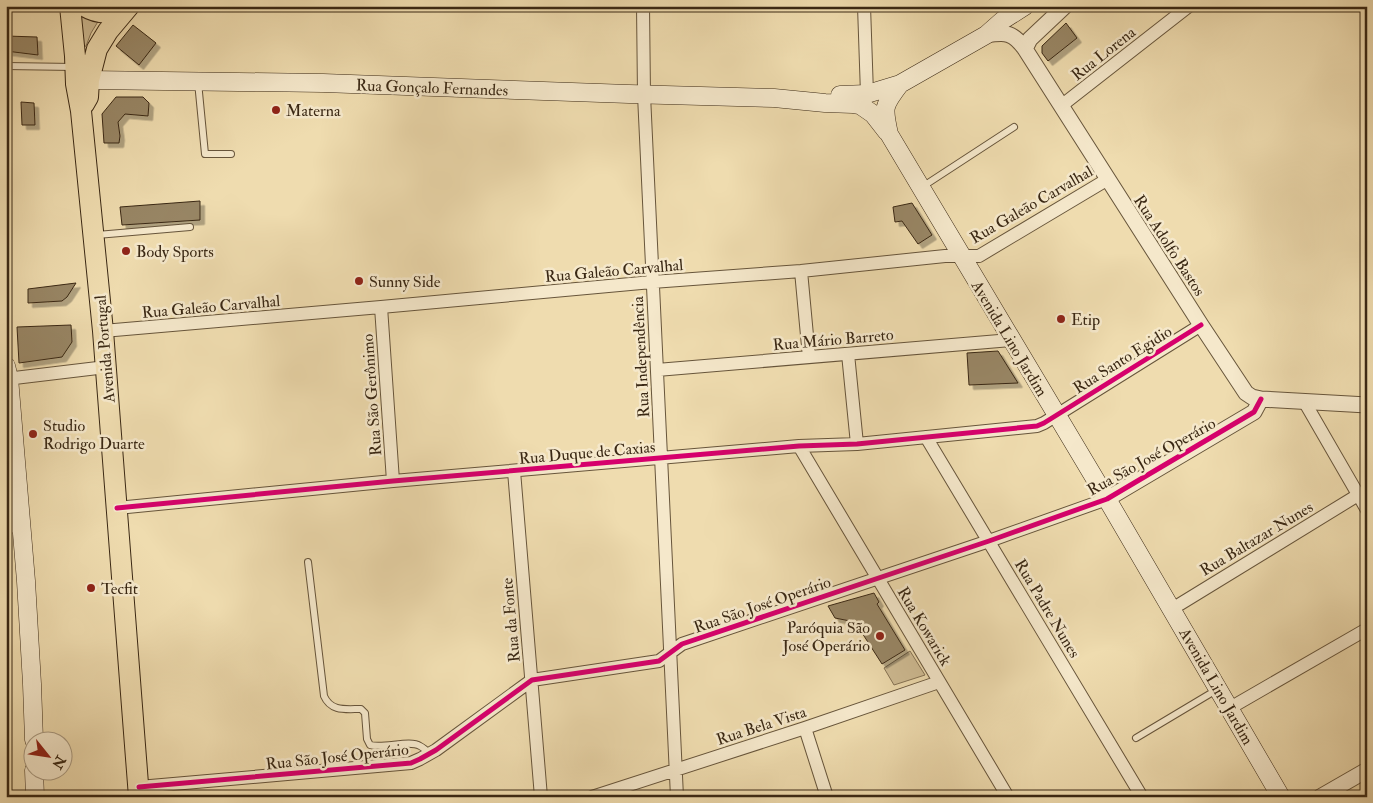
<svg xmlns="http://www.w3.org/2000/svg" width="1373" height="803" viewBox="0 0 1373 803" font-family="'IM FELL Double Pica',serif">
<defs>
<filter id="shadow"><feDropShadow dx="4.5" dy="4.5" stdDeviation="0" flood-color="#0004"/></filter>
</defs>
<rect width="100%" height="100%" fill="#efdcaf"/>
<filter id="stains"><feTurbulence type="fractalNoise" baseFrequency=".004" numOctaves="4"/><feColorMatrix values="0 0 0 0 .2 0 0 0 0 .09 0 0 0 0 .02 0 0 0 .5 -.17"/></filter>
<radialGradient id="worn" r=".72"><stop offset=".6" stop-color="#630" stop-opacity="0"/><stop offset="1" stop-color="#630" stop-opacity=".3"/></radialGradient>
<path fill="#d0bd95" stroke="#857254" d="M77 7 102 15 91 33 86 46 82 48Z
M910 651 925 675 894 685 884 668Z"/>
<path fill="#988665" stroke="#3a2814" filter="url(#shadow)" d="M1066 23 1077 38 1048 61 1042 53V46Z
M133 25 156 43 139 65 116 46Z
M6 36 37 37 38 55 6 51Z
M116 97H143L149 103 148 116 125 114 118 122 120 136 119 143H104L102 114Z
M21 102 34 103 35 125H22Z
M200 201V220L122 225 120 207Z
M912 203 932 235 918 244 902 221 895 222 893 207Z
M76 283 67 297 62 301 28 303V289Z
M71 325 72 342 62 357 19 363 17 327Z
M998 351 1018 383 969 385 967 353Z
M874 593 879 602 877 604 905 650 882 664 855 622 835 618 828 606Z"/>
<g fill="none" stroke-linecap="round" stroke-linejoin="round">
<defs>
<path id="service" d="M6 66 74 67
M198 82 205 154H231
M922 187 1014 127
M97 235 190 227
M308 562 324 696C331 712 346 709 361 709L365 713 367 739 370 745C384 749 410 739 420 746 424 748 427 751 430 754
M1136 738 1218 689"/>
<path id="minor" d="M643 6 644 95 677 797
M864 6 867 94
M1061 106 1189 6
M801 271 809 357
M381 307 393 481
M103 331 381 307 652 282 801 271 945 256H979L1108 179
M848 354 857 444
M657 370 1011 340
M6 379 106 367
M1304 401 1367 510
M926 437 1142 797
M799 446 1008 797
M514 471 541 797
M117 508 393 481 799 446 857 444 1037 426 1044 423 1201 325
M6 528 21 524
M1172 609 1358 495
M1230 708 1367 629
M805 728 827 797
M139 787 411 763 420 759 436 750 532 680 659 661 682 644 989 541 1107 499
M592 797 805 728 939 682"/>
<path id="tertiary" d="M986 35C1006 32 1013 32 1025 49L1201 325 1246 393 1252 397 1261 399 1367 405
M1025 49 1030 39 1065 6
M1107 499 1254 412 1261 399
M1320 797 1367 770"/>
<path id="secondary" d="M89 80 323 83 629 94 774 98 825 103 853 104 860 105 873 114 887 132
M900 84C883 106 883 107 889 134L1107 499 1281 797
M840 95 867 94 900 84 986 35 1003 20 1025 6
M6 366 9 378 26 581 32 684 34 740
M34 770 35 797"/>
<path id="primary" d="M70 6 75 56 76 84 81 111 103 331 139 797
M84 6C99 15 114 14 128 6
M84 104 88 97 89 80 97 49 108 31 129 6"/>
</defs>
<use href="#service" stroke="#67553b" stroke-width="8"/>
<use href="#minor" stroke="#67553b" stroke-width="14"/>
<use href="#tertiary" stroke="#67553b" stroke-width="17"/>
<use href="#secondary" stroke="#3a2814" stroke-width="19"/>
<use href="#primary" stroke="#3a2814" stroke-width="22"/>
<use href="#service" stroke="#f5e8cb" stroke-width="6"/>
<use href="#minor" stroke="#f5e8cb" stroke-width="12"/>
<use href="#tertiary" stroke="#f5e8cb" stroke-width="15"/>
<use href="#secondary" stroke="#f5e8cb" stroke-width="18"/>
<use href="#primary" stroke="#efdcaf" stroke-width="20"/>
<defs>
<path id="cycleway" d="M117 508 393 481 799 446 857 444 1037 426 1044 423 1201 325
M139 787 411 763 420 759 436 750 532 680 659 661 682 644 989 541 1107 499 1254 412 1261 399"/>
</defs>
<use href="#cycleway" stroke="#f5e8cb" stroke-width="8"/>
<use href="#cycleway" stroke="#d6006c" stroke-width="5"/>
</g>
<g fill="#8f2418" stroke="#f5e8cb" stroke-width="2">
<circle cx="276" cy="110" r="5"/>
<circle cx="126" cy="251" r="5"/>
<circle cx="359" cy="281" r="5"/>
<circle cx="1061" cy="319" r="5"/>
<circle cx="33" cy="434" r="5"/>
<circle cx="91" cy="588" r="5"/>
<circle cx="880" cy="636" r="5"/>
</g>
<g text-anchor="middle" stroke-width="5" stroke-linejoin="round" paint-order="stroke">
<g font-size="16" fill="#3a2814" stroke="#f5e8cb">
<text transform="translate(1103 53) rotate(-38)" y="6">Rua Lorena</text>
<text transform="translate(432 87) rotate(2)" y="6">Rua Gonçalo Fernandes</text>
<text transform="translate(1031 204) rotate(-30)" y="6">Rua Galeão Carvalhal</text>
<text transform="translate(1170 245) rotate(57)" y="6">Rua Adolfo Bastos</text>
<text transform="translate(614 270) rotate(-5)" y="6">Rua Galeão Carvalhal</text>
<text transform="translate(211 306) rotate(-5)" y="6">Rua Galeão Carvalhal</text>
<text transform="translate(1010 338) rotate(59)" y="6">Avenida Lino Jardim</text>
<text transform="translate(833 339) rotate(-5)" y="6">Rua Mário Barreto</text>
<text transform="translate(104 349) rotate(-95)" y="6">Avenida Portugal</text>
<text transform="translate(640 357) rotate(-93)" y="6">Rua Independência</text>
<text transform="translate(1122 359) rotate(-32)" y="6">Rua Santo Egidio</text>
<text transform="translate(371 395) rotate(-94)" y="6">Rua São Gerônimo</text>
<text transform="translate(587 452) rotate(-5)" y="6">Rua Duque de Caxias</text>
<text transform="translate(1151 456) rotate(-29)" y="6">Rua São José Operário</text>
<text transform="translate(1256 538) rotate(-31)" y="6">Rua Baltazar Nunes</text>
<text transform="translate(762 604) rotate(-19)" y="6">Rua São José Operário</text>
<text transform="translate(1048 608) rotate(59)" y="6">Rua Padre Nunes</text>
<text transform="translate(510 620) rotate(-95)" y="6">Rua da Fonte</text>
<text transform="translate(925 626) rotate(59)" y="6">Rua Kowarick</text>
<text transform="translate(1217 686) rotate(60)" y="6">Avenida Lino Jardim</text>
<text transform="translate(761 725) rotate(-18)" y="6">Rua Bela Vista</text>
<text transform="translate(337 756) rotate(-6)" y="6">Rua São José Operário</text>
</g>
<g font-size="16" fill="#3a2814" stroke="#f5e8cb" text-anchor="start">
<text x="286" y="116">Materna</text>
<text x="136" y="257">Body Sports</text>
<text x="369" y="287">Sunny Side</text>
<text x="1071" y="325">Etip</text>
<text x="43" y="431">Studio<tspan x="43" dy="18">Rodrigo Duarte</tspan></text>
<text x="101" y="594">Tecfit</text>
<text x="870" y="633" text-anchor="end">Paróquia São<tspan x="870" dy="18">José Operário</tspan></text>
</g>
</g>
<rect width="1373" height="803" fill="none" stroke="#efdcaf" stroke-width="25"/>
<rect x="8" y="8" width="1358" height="788" fill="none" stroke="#3a2814" stroke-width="2.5"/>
<rect x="12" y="12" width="1348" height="778" fill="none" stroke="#3a2814"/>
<g transform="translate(48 756) rotate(120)"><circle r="24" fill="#f5e8cb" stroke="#aa9b82"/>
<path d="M0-4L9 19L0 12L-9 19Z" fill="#8f2418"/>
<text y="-8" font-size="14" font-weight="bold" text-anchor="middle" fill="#3a2814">N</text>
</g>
<rect width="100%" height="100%" filter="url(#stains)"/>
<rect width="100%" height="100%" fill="url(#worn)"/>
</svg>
